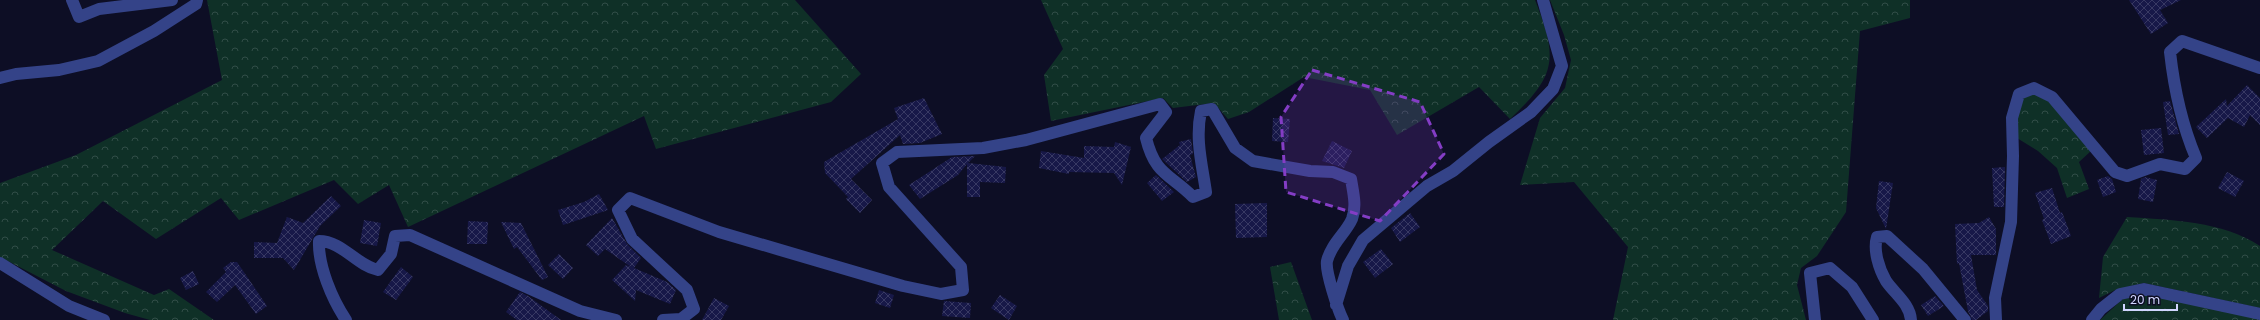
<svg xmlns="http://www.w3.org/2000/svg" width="2260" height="320" viewBox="0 0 2260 320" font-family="Poppins,sans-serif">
<defs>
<pattern id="forest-crowns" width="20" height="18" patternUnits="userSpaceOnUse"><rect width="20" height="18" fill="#0f3027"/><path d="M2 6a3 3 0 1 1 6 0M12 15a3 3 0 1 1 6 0" fill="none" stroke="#314d47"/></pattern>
<pattern id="building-cross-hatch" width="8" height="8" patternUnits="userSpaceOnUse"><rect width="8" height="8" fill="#171848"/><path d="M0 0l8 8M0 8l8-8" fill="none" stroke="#383963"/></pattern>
</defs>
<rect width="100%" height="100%" fill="#0d0e25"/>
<path fill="url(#forest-crowns)" d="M207 0H795L861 74 831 102 656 149 644 116 408 227 389 185 358 204 334 180 239 220 221 198 156 239 103 201 52 250 154 295 169 289 214 320H150L125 313 66 291 0 257V183L76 155 222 80Z
M1041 0H1535C1558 58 1557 75 1510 119L1479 87 1397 135 1370 90 1304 77 1249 112 1228 119 1214 103 1173 108 1163 98 1051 121 1044 75 1063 49Z
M1550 0H1910V18L1860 31 1846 212 1817 256 1801 268 1797 285 1806 320H1613L1628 247 1574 182 1520 185 1540 118 1565 88 1571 60 1564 35Z
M2035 93 2051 100 2092 150 2079 162 2089 189 2067 198 2057 168 2038 151 2017 138 2016 118 2023 97Z
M2127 217C2172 220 2222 221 2260 246V308L2144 283 2115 290 2099 298 2103 257Z
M1291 262 1312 320H1279L1270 267Z
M2147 293 2260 317V320H2100L2126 296Z"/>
<path fill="url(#building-cross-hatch)" d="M2129 0H2181L2160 10 2168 23 2151 34Z
M2247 85 2260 98V125L2250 115 2244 127 2228 118 2207 138 2196 127 2226 99 2227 106Z
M924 98 942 134 920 143 903 144 900 135 851 179 872 200 860 213 846 199 848 197 825 173 824 162 898 119 894 108Z
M2170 101 2179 134 2168 135 2163 102Z
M1273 118 1290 119 1288 142 1272 141Z
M2161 128 2164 153 2144 155 2141 130Z
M1191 139 1193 154 1190 155 1196 177 1187 182 1162 159 1180 145 1179 142Z
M1332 141 1352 151 1344 168 1322 161Z
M1115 142 1131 147 1122 185 1114 173 1069 172V174L1039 168 1041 151 1084 158V146L1114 147Z
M975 156 968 163 1006 167 1005 183 980 182V197H967V164L958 175 920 199 909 185 952 157Z
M2005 167 2004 207H1994L1992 168Z
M2227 172 2244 181 2235 197 2218 188Z
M1156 175 1174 192 1162 201 1147 183Z
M2108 176 2112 179 2116 192 2103 197 2097 180Z
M2145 177 2157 180 2153 202 2138 199 2141 179Z
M1879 181 1893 183 1886 229 1876 208Z
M2052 188 2060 213 2062 212 2071 236 2051 244 2042 220 2044 219 2035 193Z
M599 194 608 210 563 225 558 210 584 202Z
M331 196 341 206 320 226 294 270 283 258H254V242L277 243 287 217 303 223Z
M1267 203V237L1236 238 1235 204Z
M1410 213 1420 227 1400 242 1391 228Z
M1989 217 1996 229V255H1971L1977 290 1988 306V311L1976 320H1972L1968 311 1959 263 1957 264 1955 224 1979 223Z
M612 218 627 244 641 258 634 268 667 282 676 290 670 304 636 290 635 301 612 280 626 265 631 267 605 249 598 256 586 245Z
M364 220 381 223 377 246 360 243Z
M468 221 488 222 487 244H467Z
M501 222 521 223 548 277 542 280 517 247 514 249Z
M1381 249 1393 264 1375 278 1363 262Z
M559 254 573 268 563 279 548 265Z
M231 262H237L267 306 256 314 235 285 217 302 206 292 226 272 223 268Z
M401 267 413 277 396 300 383 292Z
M193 271 199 284 186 290 180 278Z
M879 290 894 295 890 308 875 303Z
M520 292 528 296 561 320H517L506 312Z
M1000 295 1017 306 1009 320 991 308Z
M1935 296 1944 306 1928 316 1921 305Z
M714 298 729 306 721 320H702Z
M944 301 971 303 970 318 942 316Z"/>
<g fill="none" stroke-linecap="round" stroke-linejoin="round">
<path stroke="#344388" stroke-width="12" d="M72 0 79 17 99 9 172 0
M0 78 16 74 59 70 98 61 154 31 196 4 197 0
M0 263 69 306 104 320
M1336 305 1348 266 1363 240 1427 186 1453 171 1489 142 1531 112 1553 89 1562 66 1543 0
M346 320C332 299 318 266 319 241 342 241 356 265 378 270L391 254 395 236 410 235 580 311 616 320
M663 320 681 319 694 309 687 290 632 239 618 210 630 198 719 232 903 286 941 294 963 290 961 267 889 187 882 163 897 152 983 148 1026 140 1160 104 1166 112 1146 138C1155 175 1170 174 1193 197L1206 192C1202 164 1195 139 1201 111L1212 109 1235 148 1253 161 1310 171 1333 172 1351 179C1353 192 1357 206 1352 219 1346 233 1331 244 1327 261 1325 271 1338 310 1343 320
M1815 320 1810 273 1830 268 1852 287 1873 320
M1911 320C1910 304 1895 294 1886 281 1879 269 1873 250 1877 237L1887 236 1923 269 1965 320
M1996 320 1995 298 2011 222 2013 156 2012 118 2019 94 2034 88 2052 97 2115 172 2127 176 2160 164 2185 169 2196 158C2182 125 2174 88 2170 52L2182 41 2260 68
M2092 320 2101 309 2120 294 2144 289 2260 314"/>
</g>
<path fill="#843dc5" fill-opacity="0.2" stroke="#843dc5" stroke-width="3" stroke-dasharray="8 5" stroke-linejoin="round" d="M1312 70 1420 102 1444 154 1380 221 1286 192 1281 117Z"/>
<path d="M2124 304v6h53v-6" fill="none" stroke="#d1d6ff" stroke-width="2"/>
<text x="2130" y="304" font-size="12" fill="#d1d6ff" stroke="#0d0e25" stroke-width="3" paint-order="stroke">20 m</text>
</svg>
